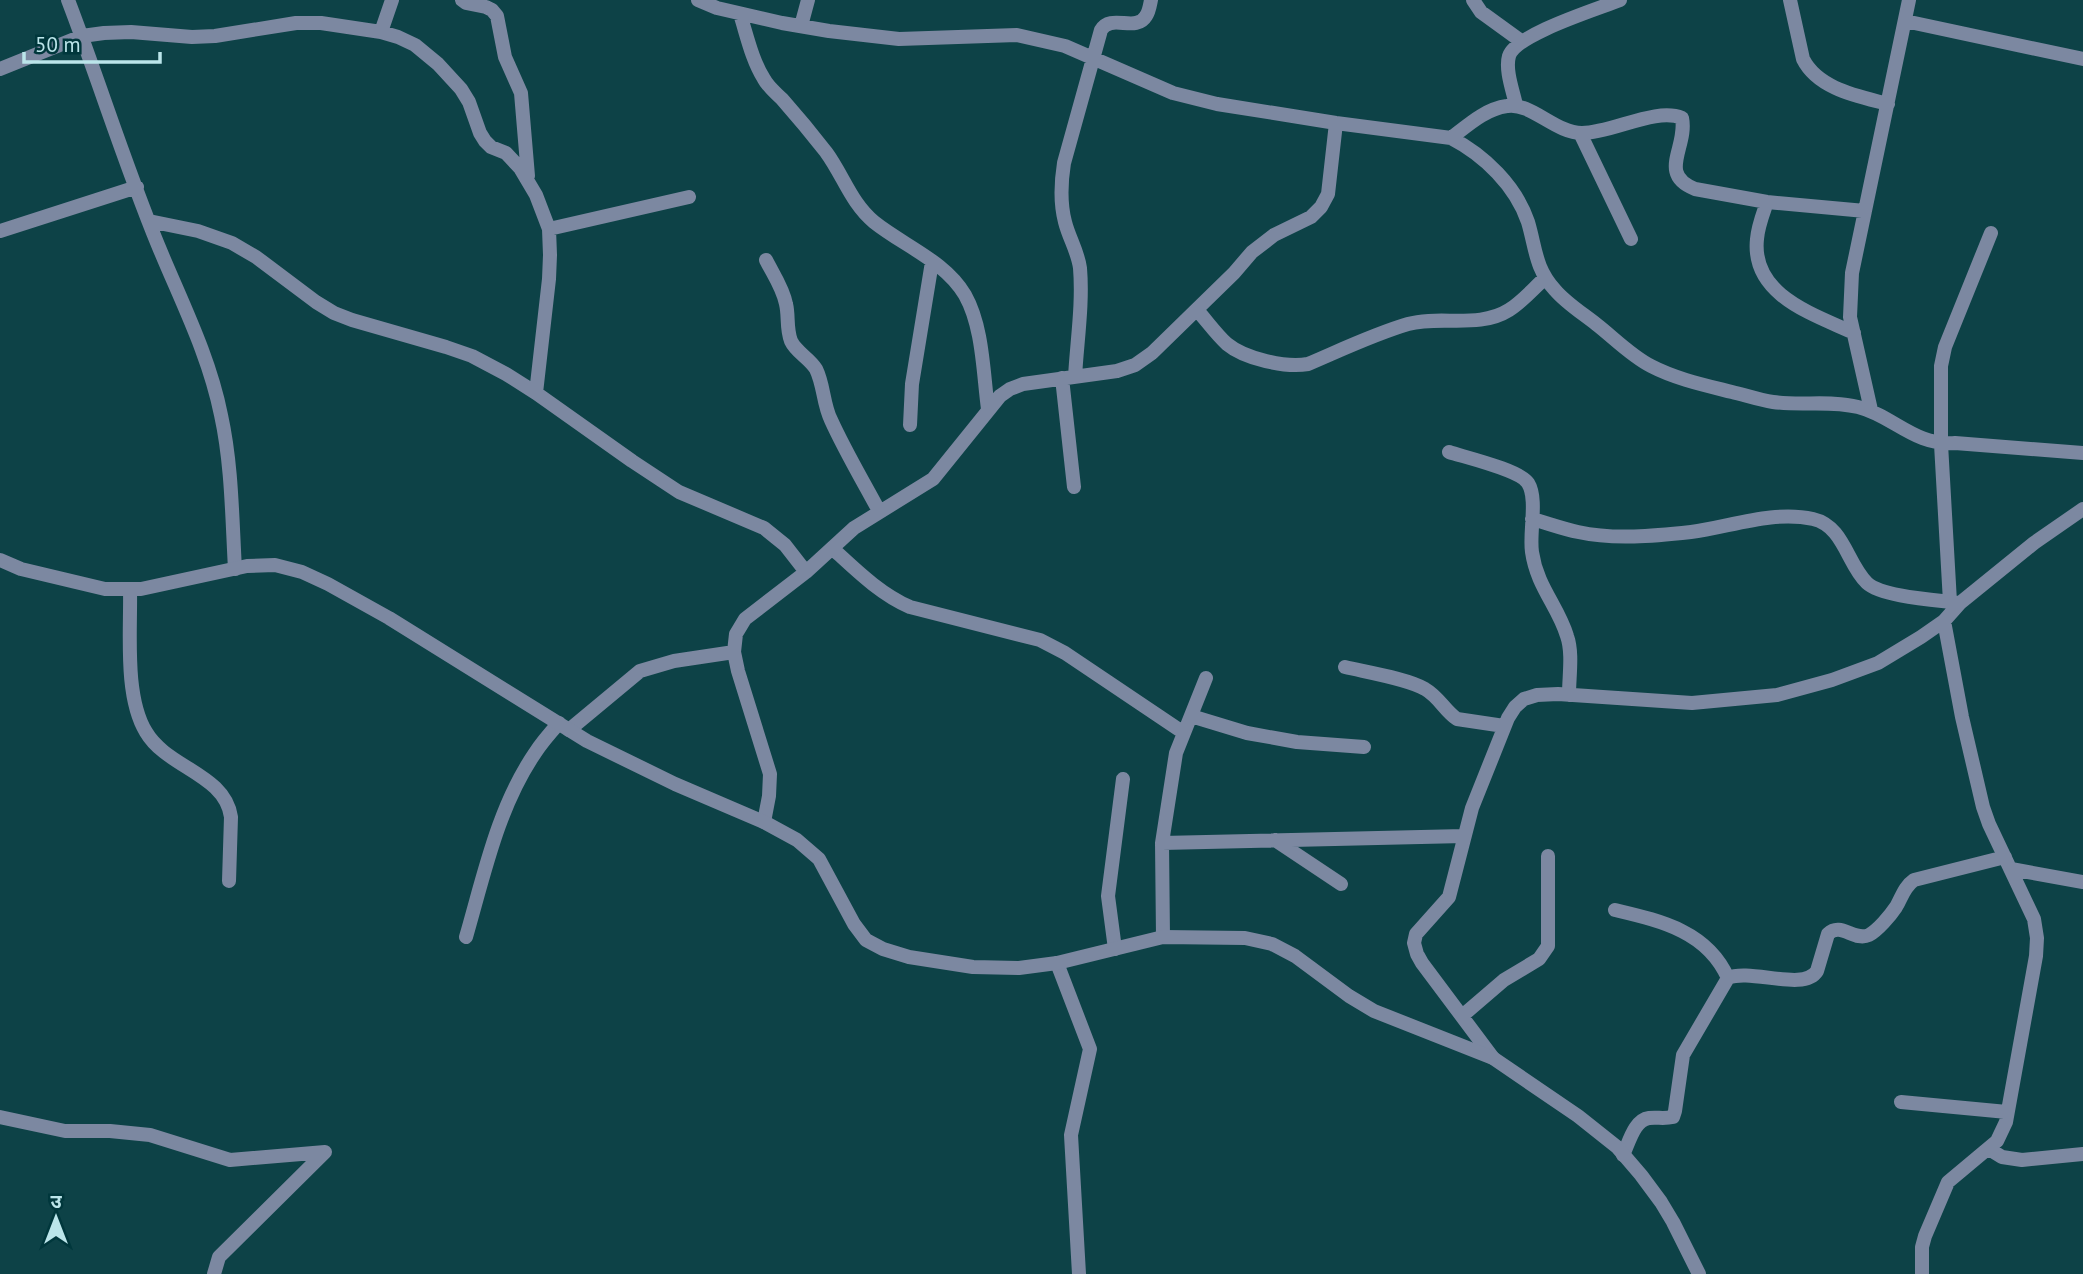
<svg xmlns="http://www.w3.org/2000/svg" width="2083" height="1274" viewBox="0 0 2083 1274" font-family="'PT Sans','Noto Sans Devanagari',sans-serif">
<rect width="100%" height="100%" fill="#0d4247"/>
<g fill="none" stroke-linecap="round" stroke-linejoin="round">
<path stroke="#7c88a1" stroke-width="14" d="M68 0C99 81 125 165 158 245 181 301 209 355 221 415 232 465 232 518 235 569
M462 0 466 3 486 7 492 10 497 16 505 57 521 93 528 176
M698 0 717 8 782 23 829 31 899 39 1017 35 1065 46 1173 93 1217 104 1336 123 1451 138C1484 155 1516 186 1528 222 1536 249 1535 268 1555 290 1566 303 1582 313 1596 324 1613 337 1631 356 1651 366 1676 379 1704 385 1732 392 1745 395 1759 400 1773 402 1801 406 1830 400 1858 407 1894 416 1914 446 1955 443L2083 453
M1473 0 1481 12 1521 41
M1790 0 1803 59C1818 89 1858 96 1888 104
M740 14C747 36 752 60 764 79 768 87 776 93 782 99 797 116 812 134 826 152 843 175 851 203 874 222 904 246 945 261 965 295 983 327 983 372 988 409
M1905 21 2083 59
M801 26 808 0
M381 32 392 0
M0 69 82 36 104 33 131 32 192 37 215 36 296 23H321L381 32 398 37 415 45 438 64 461 89 469 102 480 133 485 141 491 147 506 153 520 168 536 195 549 229 550 255 549 279 536 393
M1516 105C1513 91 1505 70 1509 56 1516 34 1598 9 1620 0
M1580 133 1631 239
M1451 138C1468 125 1485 109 1507 106 1531 102 1555 133 1582 133 1612 133 1656 107 1682 118 1688 147 1657 174 1695 189L1767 202 1865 211
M1767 202C1763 214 1758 226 1757 239 1751 295 1813 314 1854 333
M149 221 198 231 232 243 256 257 316 302 334 313 352 320 446 347 472 356 506 374 536 393 632 461 679 492 764 528 785 545 806 572
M549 229 689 197
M0 231 137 187
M766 260C773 274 783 288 786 304 789 316 786 328 791 341 796 352 809 358 816 369 824 385 823 404 831 420 845 451 863 481 879 511
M1197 310C1207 321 1216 334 1227 344 1245 359 1286 368 1308 364 1341 350 1374 334 1408 324 1440 315 1479 329 1509 310 1522 302 1533 289 1545 278
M1075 377C1077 341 1083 304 1080 268 1078 252 1069 238 1065 222 1060 203 1061 182 1064 163L1101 30C1111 13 1136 33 1146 16 1149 12 1150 5 1151 0
M1062 378 1074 487
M1871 410 1850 317 1852 273 1909 0
M910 425 912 384 932 262
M1449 452C1464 457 1520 470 1528 483 1538 499 1529 533 1532 552 1537 587 1558 606 1567 636 1573 653 1569 676 1569 695
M1532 519C1547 523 1563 529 1578 532 1614 540 1654 536 1691 532 1730 527 1773 510 1813 519 1844 526 1847 564 1867 583 1882 597 1938 600 1960 603
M832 548C856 570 880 594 910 607L1040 640 1065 653 1184 733
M130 589C131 631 124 696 146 732 167 768 225 774 231 817L229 881
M1950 602 1941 444V366L1945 347 1991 233
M1345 667C1366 672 1409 679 1425 689 1439 697 1445 711 1457 719L1504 726
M1191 716 1247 733 1297 742 1364 747
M569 730 640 671 674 661 734 652
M764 822 769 796 770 774 738 671 734 652 736 634 745 619 806 572 854 528 933 479 1000 396 1010 389 1023 384 1117 371 1135 365 1152 353 1234 273 1252 252 1274 235 1311 217 1321 207 1328 194 1336 123
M1275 840 1341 884
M1162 843 1464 836
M2011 869 2083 882
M1615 910C1661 921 1707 931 1728 978
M466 937C484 875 498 807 535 753 542 742 550 733 559 723
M1163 937 1162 843 1176 753 1206 678
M1115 949 1108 896 1123 779
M1057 963 1090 1049 1071 1135 1079 1274
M1462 1016 1504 980 1539 959 1548 946V856
M1493 1058 1422 963 1417 954 1414 943 1416 934 1449 897 1472 808 1508 718 1515 707 1524 699 1537 695 1558 694 1692 703 1777 695 1832 680 1878 663 1921 637 1944 621 1960 603 2034 543 2083 509
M1901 1102 2007 1112
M0 1117 65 1131H110L150 1135 230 1160 325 1152 219 1257 214 1274
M1989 1149 2002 1157 2022 1160 2083 1154
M1623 1155C1629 1143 1634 1120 1649 1118 1657 1117 1664 1119 1673 1117L1675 1111 1683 1055 1728 978C1750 968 1804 992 1817 971L1828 934C1841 921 1854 942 1869 935 1878 930 1890 916 1896 907 1902 897 1904 887 1914 880L2005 857
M1922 1274V1247L1925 1236 1948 1182 1997 1141 2006 1122 2036 956 2037 938 2034 919 1989 824 1983 807 1962 717 1944 621"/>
<path stroke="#7c88a1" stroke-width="14" d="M0 560 21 569 105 589H141L247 566 275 565 302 572 328 584 389 618 587 741 675 784 764 822 797 840 819 859 854 924 866 940 883 949 909 957 973 967 1019 968 1057 963 1163 937 1245 938 1272 944 1295 956 1349 996 1374 1011 1493 1058 1578 1116 1617 1147 1641 1175 1661 1202 1673 1222 1699 1274"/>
</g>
<g transform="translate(56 1218)" stroke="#00373c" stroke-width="5" paint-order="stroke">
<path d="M0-5L12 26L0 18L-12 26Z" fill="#bbe5ea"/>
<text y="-10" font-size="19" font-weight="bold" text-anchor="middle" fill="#bbe5ea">उ</text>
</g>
<path d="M24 52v10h136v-10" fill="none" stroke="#bbe5ea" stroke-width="3.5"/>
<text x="35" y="52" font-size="21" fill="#bbe5ea" stroke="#00373c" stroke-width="5" paint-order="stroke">50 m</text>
</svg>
